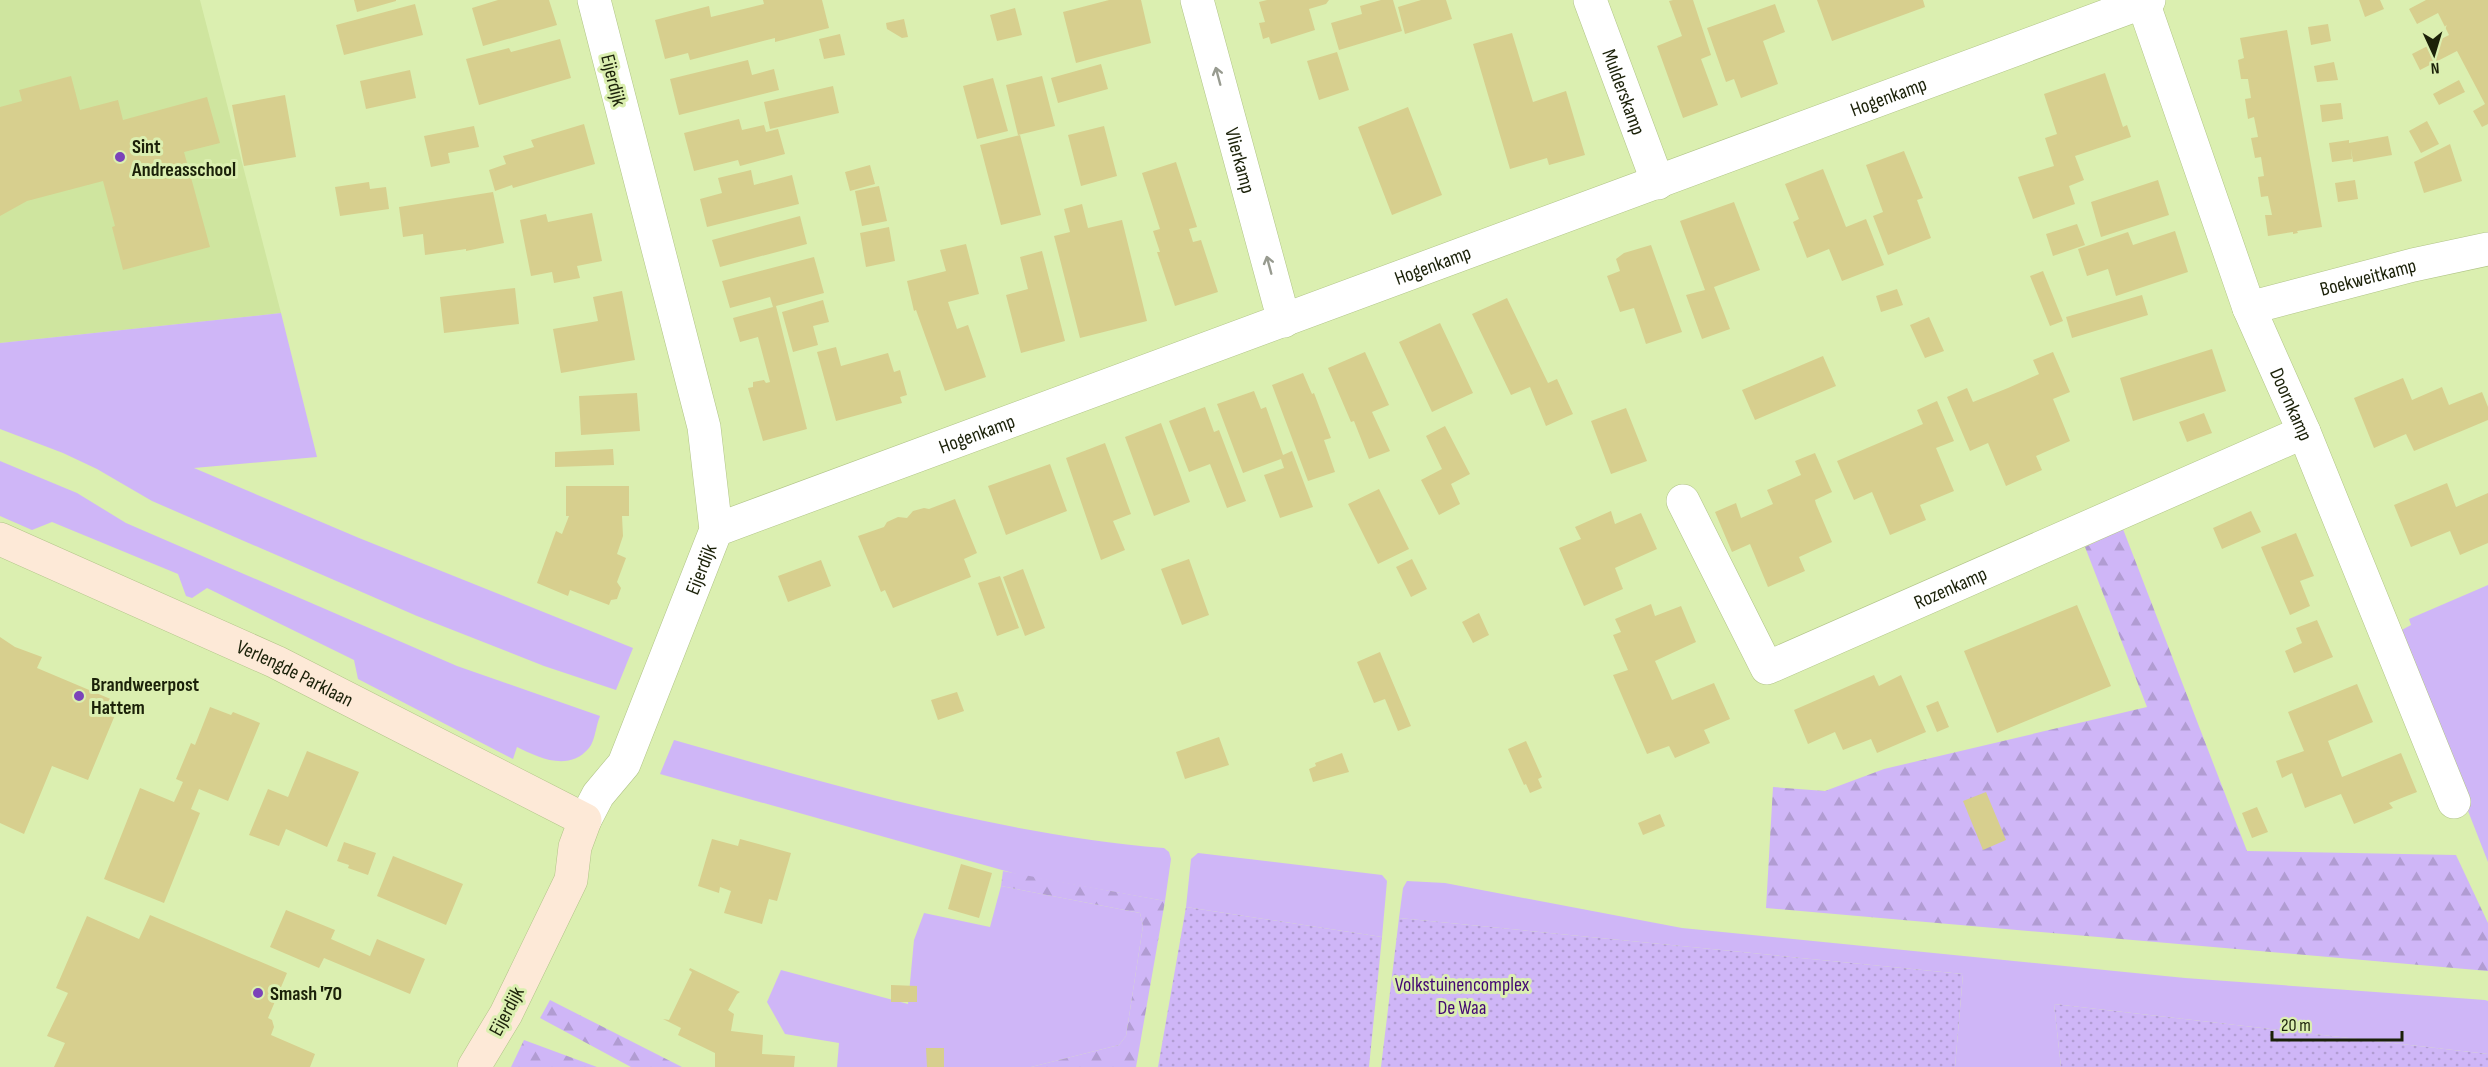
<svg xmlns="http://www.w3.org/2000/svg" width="2488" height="1067" viewBox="0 0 2488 1067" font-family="'Sofia Sans Condensed',sans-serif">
<defs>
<pattern id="forest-firs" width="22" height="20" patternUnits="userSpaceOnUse" patternTransform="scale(1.5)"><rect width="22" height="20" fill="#cfb6f7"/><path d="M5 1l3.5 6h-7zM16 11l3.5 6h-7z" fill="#b19cd2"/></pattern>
<pattern id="garden-dots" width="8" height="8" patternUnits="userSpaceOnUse" patternTransform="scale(1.5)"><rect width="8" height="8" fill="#cfb6f7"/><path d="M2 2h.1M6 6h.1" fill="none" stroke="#b19cd2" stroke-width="1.8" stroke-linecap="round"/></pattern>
</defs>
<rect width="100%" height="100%" fill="#dbefb0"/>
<path fill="#cfe59f" d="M0 0H200L281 313 0 343Z"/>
<path fill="#cfb6f7" d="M281 313 317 457 194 468 359 538 633 648 616 690 544 666 417 616 152 501 97 469 63 453 0 429V343Z
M0 461 77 493 126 523 457 666 600 716C596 725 595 741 589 748 569 772 539 758 517 747L513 759 358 679 354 660 207 588 192 598 186 596 178 574 52 522 32 530 0 516Z
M2488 585V862L2398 632 2411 625 2409 619Z
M674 740C835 786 997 834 1164 848L1169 852 1171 859 1165 901 1020 875 660 774Z
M1198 853 1382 875 1387 881 1382 937 1186 907 1191 859Z
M1407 881 1445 883 1682 928 2185 978 2485 1000 2488 1001V1054L2054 1004 2061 1067H1955L1963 974 1399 918 1403 888Z
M1001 886 1140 913 1143 926 1126 1036 1119 1045 1031 1067H837L839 1043 785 1034 767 1002 781 970 908 1004 914 940 924 913 990 927Z"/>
<path fill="url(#forest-firs)" d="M2123 529 2247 851 2456 855 2488 923V971L1766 908 1773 787 1825 791 1884 769 2147 707 2085 547Z
M1003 871 1165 901 1136 1067H1031L1119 1045 1126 1036 1143 926 1140 913 1001 886Z
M550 1000 682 1067H631L540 1018Z
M524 1040 597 1067H511Z"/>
<path fill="url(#garden-dots)" d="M1186 907 1382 937 1369 1067H1158Z
M1399 918 1963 974 1955 1067H1381Z
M2054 1004 2488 1054V1067H2061Z"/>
<path fill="#d7cf8e" d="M354 0H396V1L357 12Z
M498 0H549L557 25 483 46 472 8Z
M763 0H822L829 28 775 42V38L690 60 688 53 665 59 655 20 709 6 711 17 764 4Z
M1109 0H1141L1151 43 1076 63 1063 12Z
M1267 0H1329L1326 4 1309 9 1315 30 1271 44 1269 37 1263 39 1259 23 1265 22 1259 2Z
M1381 0H1393L1402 31 1339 50 1331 23 1362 14 1360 6Z
M1421 0H1446L1452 19 1405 34 1398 7Z
M1673 0H1693L1711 55 1701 59 1718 105 1683 118 1657 46 1682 36 1669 1Z
M1817 0H1923L1925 7 1832 41Z
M2359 0H2380L2384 9 2365 17Z
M2426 0H2488V124L2482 127 2473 111 2485 104 2457 51 2420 70 2412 54 2449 35 2438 13 2417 24 2409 9Z
M415 4 423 35 344 55 336 25Z
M1775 4 1785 32 1763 41 1778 84 1741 98 1734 79 1726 82 1707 28Z
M1015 8 1022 35 997 41 990 15Z
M904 19 908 37 902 38 887 29 886 23Z
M2328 24 2331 41 2311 45 2308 27Z
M2287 30 2322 227 2297 231 2298 233 2293 234V232L2268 236 2265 215H2272L2268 196 2261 197 2258 177 2264 176 2261 157 2255 158 2251 138 2258 137 2254 117 2248 119 2245 99 2251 98 2248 79H2241L2238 60 2244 58 2240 38Z
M1512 33 1533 102 1566 91 1585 155 1549 165 1547 158 1510 169 1473 44Z
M840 34 845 55 824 59 819 39Z
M560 39 571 78 479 105 466 59 509 48 511 52Z
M1337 52 1349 90 1319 100 1307 61Z
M748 60 752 75 774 69 779 90 679 115 670 79Z
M2334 62 2338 80 2317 82 2314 66Z
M1101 64 1108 89 1058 103 1051 78Z
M410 70 416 98 366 109 360 81Z
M2105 73 2123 127 2127 125 2131 137 2075 156 2084 180 2069 186 2075 204 2033 219 2018 177 2054 166 2045 138 2057 134 2044 94Z
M71 76 80 110 118 100 123 120 207 97 220 143 184 152 210 247 123 270 112 227 115 226 103 181 27 201 0 216V107L22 101 19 90Z
M1042 76 1055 126 1018 135 1006 85Z
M993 78 1008 131 977 139 963 86Z
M2459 80 2465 92 2439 105 2433 94Z
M833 86 839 113 770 129 764 102Z
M285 95 296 157 244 166 232 105Z
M2341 103 2343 119 2322 122 2320 105Z
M1408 107 1442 195 1392 215 1358 127Z
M739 119 742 130 764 125 766 132 778 129 785 154 740 166 738 160 694 171 684 133Z
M2427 121 2439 144 2421 153 2409 131Z
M584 124 595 164 513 188 512 185 495 191 489 170 506 164 503 156 534 147 531 140Z
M474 126 479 147 448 153 450 163 431 167 424 136Z
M1104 126 1117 176 1081 186 1068 135Z
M1020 135 1041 215 1001 225 980 145Z
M2388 136 2392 155 2353 162 2351 149 2352 159 2332 162 2329 143 2349 140V143Z
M2450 144 2462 181 2424 193 2414 162Z
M1904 151 1923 198 1917 200 1931 238 1888 255 1873 216 1883 212 1866 165Z
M1176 162 1197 227 1189 229 1193 242 1201 240 1218 292 1175 306 1157 252H1160L1153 231 1160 229 1142 173Z
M870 165 875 184 850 191 845 172Z
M1823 169 1846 227 1866 219 1884 265 1842 281 1829 249 1807 258 1793 222 1799 219 1785 184Z
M751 170 754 185 792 175 799 204 707 227 700 199 722 193 718 178Z
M2158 180 2169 215 2101 237 2091 202Z
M2355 180 2358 199 2338 202 2335 183Z
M369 182 370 189 386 187 389 209 340 216 335 187Z
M879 186 887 221 862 226 855 191Z
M493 192 504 243 466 251V249L425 255 423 234 403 237 399 207Z
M1734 202 1760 270 1714 287 1730 329 1702 339 1686 295 1705 290 1680 221Z
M1082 204 1088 228 1122 220 1147 321 1080 338 1054 236 1070 232 1064 209Z
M592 213 602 261 577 266 580 278 554 283 552 272 531 276 520 220 546 214 548 222Z
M800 216 807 244 720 267 712 240Z
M2077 224 2085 245 2053 256 2046 234Z
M889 227 895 261 866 267 860 233Z
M2175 231 2188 272 2116 296 2108 269 2087 276 2078 249 2128 232 2133 245Z
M966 244 979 294 948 302 957 329 968 325 986 377 945 391 916 310 914 311 907 281 946 271 940 250Z
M1651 245 1682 332 1646 344 1634 308 1620 312 1607 276 1620 271 1616 259 1624 253Z
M1042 251 1065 341 1021 353 1006 295 1028 289 1020 257Z
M814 257 824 293 776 306 807 429 763 441 748 388 753 387V382L764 380 766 383 770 382 758 337 740 342 733 318 773 307 770 297 730 308 722 281Z
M2043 271 2063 321 2050 326 2030 276Z
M515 288 519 324 444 333 440 297Z
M1897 289 1903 305 1881 312 1876 296Z
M622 291 635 360 561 373 553 329 598 321 593 297Z
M2142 295 2148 315 2072 338 2066 317Z
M1507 298 1548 383 1557 379 1573 414 1546 426 1530 387 1511 395 1472 314Z
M823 300 829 322 813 326 818 345 793 352 782 312Z
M1929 317 1944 351 1925 358 1910 325Z
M1440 323 1473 393 1432 412 1399 342Z
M836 347 841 366 888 353 894 372 900 370 907 395 900 397 902 403 836 421 817 352Z
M2212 349 2226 391 2133 421 2120 378Z
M1365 352 1389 405 1372 412 1390 451 1369 459 1354 421 1351 422 1328 368Z
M2053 352 2070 392 2053 399 2070 441 2036 456 2042 470 2006 486 1988 443 1970 451 1947 397 1967 388 1973 402 2008 388 2039 374 2033 360Z
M1823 356 1836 386 1755 420 1742 390Z
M1303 373 1312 394 1314 393 1331 438 1324 440 1335 472 1308 481 1272 385Z
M2403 378 2412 400 2442 387 2449 405 2482 392 2488 407V420L2414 451 2406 434 2374 448 2354 398Z
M1254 391 1261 409 1266 407 1283 455 1292 451 1313 507 1280 518 1264 475 1284 468 1281 459 1243 473 1217 404Z
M637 393 640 431 581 435 579 396Z
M1937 401 1954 441 1936 448 1954 491 1920 505 1926 520 1890 535 1872 492 1854 500 1837 461 1923 424 1917 410Z
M1205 407 1214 432 1219 430 1246 501 1227 508 1210 464 1189 472 1169 421Z
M1626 408 1647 461 1611 474 1591 421Z
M2204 413 2212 433 2187 442 2179 422Z
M1161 423 1190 502 1154 516 1125 437Z
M1445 426 1470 474 1451 484 1460 504 1439 515 1421 480 1442 469 1426 436Z
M1105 443 1131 514 1113 521 1125 550 1101 560 1066 458Z
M613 449 614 465 555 467V452Z
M1815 453 1832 492 1815 500 1816 504 1832 542 1799 557 1805 571 1768 587 1750 544 1732 552 1715 512 1736 503 1741 518 1773 504 1767 490 1801 475 1795 461Z
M1050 464 1067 511 1006 535 988 486Z
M2447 483 2456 507 2488 493V543L2460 555 2450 531 2411 547 2394 505Z
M566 486H629V516H622L623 536 617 554 626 558 617 582 621 588 617 599 611 600 609 605 570 590 568 596 537 583 556 531 562 534 569 516H566Z
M1379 489 1409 549 1378 564 1348 504Z
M955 499 977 553 964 559 971 577 893 608 885 590 881 592 858 536 884 527 887 522 898 517 907 518 913 511 924 508 929 509Z
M1611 511 1615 524 1641 513 1657 549 1615 568 1623 589 1584 606 1559 548 1581 539 1575 527Z
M2251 511 2261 532 2222 549 2213 528Z
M2296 533 2314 576 2300 581 2310 606 2290 615 2261 547Z
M1189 559 1209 615 1182 625 1161 569Z
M1412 559 1427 589 1411 597 1396 567Z
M821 560 831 586 788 602 778 576Z
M1023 569 1045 628 1025 636 1003 577Z
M1000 576 1019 628 997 636 978 583Z
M1651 604 1655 616 1681 606 1696 642 1655 661 1672 700 1714 683 1730 719 1704 730 1710 743 1675 758 1669 746 1647 754 1613 675 1628 670 1613 635 1621 632 1615 619Z
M2077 605 2111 686 1997 733 1964 651Z
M1479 613 1489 635 1473 643 1462 622Z
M2317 620 2333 657 2294 673 2285 651 2302 643 2296 628Z
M0 637 15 647 42 657 37 668 120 703 88 780 52 766 24 834 0 823Z
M1380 652 1411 726 1398 731 1385 699 1374 703 1357 662Z
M1874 675 1879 686 1901 675 1926 732 1877 753 1871 739 1843 750 1835 732 1808 744 1794 710Z
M2357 684 2373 722 2328 741 2342 777 2401 753 2417 792 2389 803 2393 808 2354 824 2341 794 2305 808 2292 773 2282 778 2276 761 2304 751 2288 712Z
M957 692 964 711 938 720 931 700Z
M1938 701 1949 727 1937 732 1926 706Z
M210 707 231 715 233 712 260 723 228 801 199 789 191 809 200 813 164 903 104 879 140 788 174 802 183 782 176 779 191 743 195 745Z
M1219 737 1229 765 1185 779 1176 752Z
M1526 741 1542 777 1538 779 1542 788 1530 793 1526 784 1524 785 1508 749Z
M307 751 359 772 327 847 286 829 279 846 249 835 268 789 288 797Z
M1342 753 1349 772 1313 782 1309 769 1316 766 1315 763Z
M1986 792 2006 840 1983 850 1963 801Z
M2257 807 2268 832 2252 838 2242 813Z
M1660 814 1665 826 1643 835 1638 823Z
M712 839 738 846 740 839 791 853 777 901 769 899 762 924 724 913 731 891 720 887 719 893 698 886Z
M344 842 376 853 368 875 348 868 349 865 337 861Z
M393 856 463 884 446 925 377 896Z
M961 864 992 873 979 918 948 909Z
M286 910 335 930 331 939 370 956 377 939 425 959 410 994 324 958 319 968 270 947Z
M150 915 287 973 268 1018 272 1020 274 1027 271 1035 315 1054 310 1067H54L65 1043 47 1036 68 993 56 988 87 916 139 939Z
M690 968 740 992 737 994 728 1010 734 1014 731 1031 763 1035 762 1054 795 1056 794 1067H715V1053L678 1035 681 1028 663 1019 669 1020 692 972 689 970Z
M891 985 917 986V1002H891Z
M926 1048H944V1067H927Z"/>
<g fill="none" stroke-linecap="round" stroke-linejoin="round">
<defs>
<g id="street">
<path id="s1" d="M1197 0 1284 321"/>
<path id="s2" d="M1590 0 1658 183"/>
<path id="s3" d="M2143 2 2249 308 2304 432 2454 802"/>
<path id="s4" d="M2249 308 2413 265 2488 249"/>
<path id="s5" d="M1683 501 1767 668 2304 432"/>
<path id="s6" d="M716 530 2149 0"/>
<path id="s7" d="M585 820 598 795 624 764 716 530 704 427 594 0"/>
</g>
<g id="secondary">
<path id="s8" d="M0 539 276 662 585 820 575 847 571 880 506 1014 474 1067"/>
</g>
</defs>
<use href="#street" stroke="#b1c487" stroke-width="34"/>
<use href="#secondary" stroke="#b1c487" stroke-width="34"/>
<use href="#street" stroke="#fff" stroke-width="33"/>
<use href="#secondary" stroke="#fde9d7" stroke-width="33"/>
</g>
<defs><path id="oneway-shaft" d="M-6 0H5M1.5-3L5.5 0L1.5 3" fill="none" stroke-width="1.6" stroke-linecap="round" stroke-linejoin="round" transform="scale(1.5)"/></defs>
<g stroke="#989b90">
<use href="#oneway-shaft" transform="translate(1218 76) rotate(-105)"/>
<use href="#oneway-shaft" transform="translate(1269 265) rotate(-105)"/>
</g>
<g fill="#7b43b9" stroke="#dbefb0" stroke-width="2">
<circle cx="120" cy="157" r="6"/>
<circle cx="79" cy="696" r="6"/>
<circle cx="258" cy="993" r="6"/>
</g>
<g text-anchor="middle" stroke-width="6" stroke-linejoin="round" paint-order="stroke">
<g font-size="20" fill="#1b2109" stroke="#dbefb0">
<text transform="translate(614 80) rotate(76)" y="7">Eijerdijk</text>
<text dy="7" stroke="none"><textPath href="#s2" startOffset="98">Mulderskamp</textPath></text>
<text dy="7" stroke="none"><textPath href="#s6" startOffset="1250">Hogenkamp</textPath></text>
<text dy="7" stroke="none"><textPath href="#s1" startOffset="166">Vlierkamp</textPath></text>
<text dy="7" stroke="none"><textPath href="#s6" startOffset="764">Hogenkamp</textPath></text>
<text dy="7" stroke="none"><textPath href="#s4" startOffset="123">Boekweitkamp</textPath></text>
<text dy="7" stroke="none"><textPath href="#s3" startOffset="429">Doornkamp</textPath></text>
<text dy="7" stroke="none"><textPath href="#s6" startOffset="278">Hogenkamp</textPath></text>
<text dy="7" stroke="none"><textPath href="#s7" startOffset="278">Eijerdijk</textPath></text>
<text dy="7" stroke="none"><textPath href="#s5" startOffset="387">Rozenkamp</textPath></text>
<text dy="7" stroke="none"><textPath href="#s8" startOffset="324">Verlengde Parklaan</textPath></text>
<text transform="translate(506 1011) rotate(-62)" y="7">Eijerdijk</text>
</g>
<g font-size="20" font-weight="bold" fill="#1b2109" stroke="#dbefb0" text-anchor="start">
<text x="132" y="153">Sint<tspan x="132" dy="23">Andreasschool</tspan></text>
<text x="91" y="691">Brandweerpost<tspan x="91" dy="23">Hattem</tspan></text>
<text x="270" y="1000">Smash '70</text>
</g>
<g font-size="20" fill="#430872" stroke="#dbefb0">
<text x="1462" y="991">Volkstuinencomplex<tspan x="1462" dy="23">De Waa</tspan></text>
</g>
</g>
<g transform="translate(2434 54) rotate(176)" stroke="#dbefb0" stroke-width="4.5" paint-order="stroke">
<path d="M0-4.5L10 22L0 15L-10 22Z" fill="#1b2109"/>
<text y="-9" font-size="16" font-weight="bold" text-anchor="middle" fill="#1b2109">N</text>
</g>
<path d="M2272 1031v9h130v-9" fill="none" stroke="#1b2109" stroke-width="3"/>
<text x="2281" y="1031" font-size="18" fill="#1b2109" stroke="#dbefb0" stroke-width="4.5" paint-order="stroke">20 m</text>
</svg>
